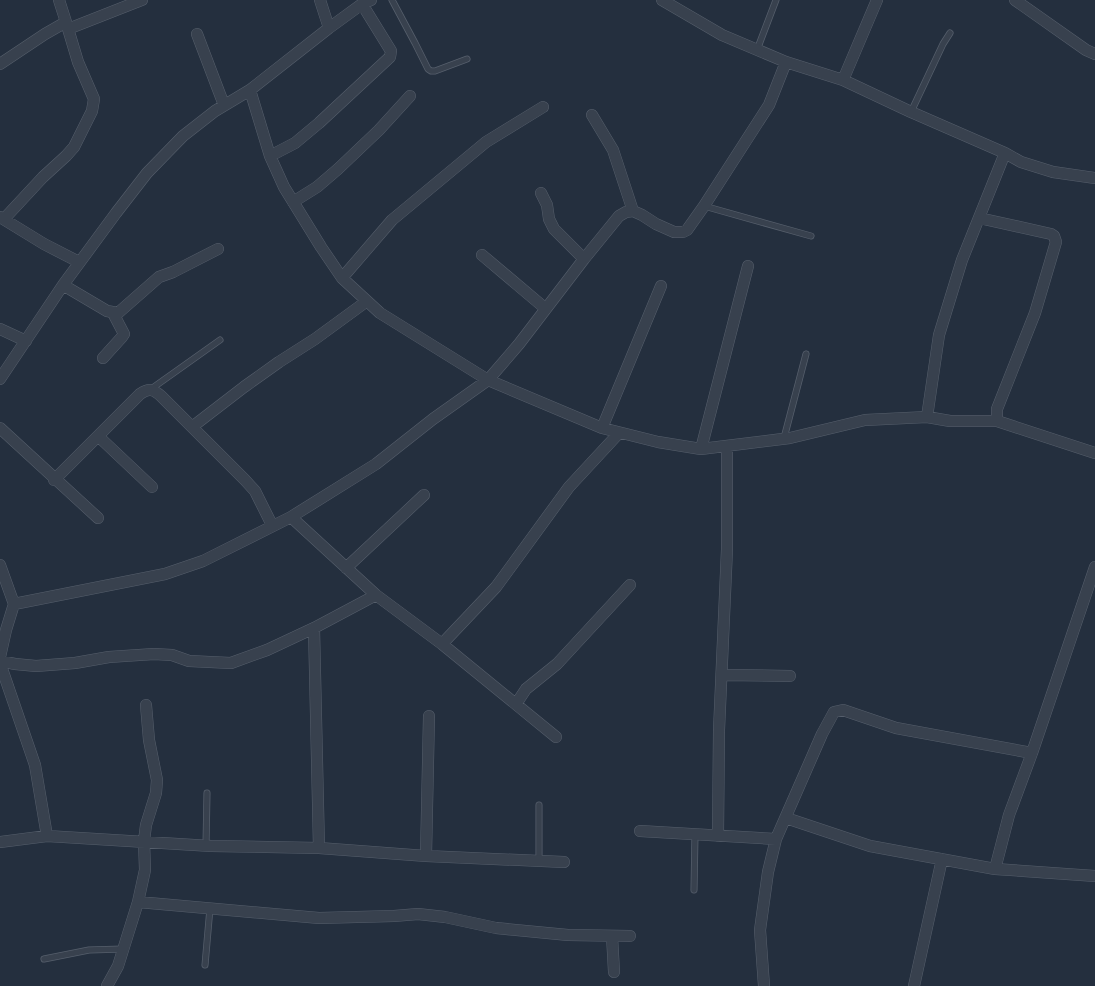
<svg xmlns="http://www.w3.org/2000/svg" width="1095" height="986" viewBox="0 0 1095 986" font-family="Poppins,sans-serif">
<rect width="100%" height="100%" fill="#242f3e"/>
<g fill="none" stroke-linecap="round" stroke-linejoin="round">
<defs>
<path id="lane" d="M392 0 415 43 428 69 431 71H435L467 59
M757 50 776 0
M911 112 943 44 950 33
M704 206 811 236
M151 389 220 340
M784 438 806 354
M206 845 207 793
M539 861V805
M694 890 695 834
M44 959 89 950 123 949
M205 965 210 908"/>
<path id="street" d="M320 0 329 28
M662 0 722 35 786 62 843 80 911 112 1005 153 1021 162 1053 172 1095 178
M1015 0 1086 50 1095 54
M68 29 142 0
M197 34 224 105
M0 64 45 34 66 22 59 0
M843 80 877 0
M250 90 270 156 284 187 321 247 342 278 380 313 488 380 602 428 658 442 701 449 790 438 865 420 927 417 950 421H997L1095 453
M592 115 613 150 633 211
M270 156 295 143 319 123 390 57 391 51 362 4
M541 193 547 205 549 219 554 229 584 259
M293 202 317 187 338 169 379 130 410 96
M0 217 44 244 79 262
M979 218 1051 234 1054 236 1056 242 1035 313 997 409V421
M4 219 43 177 66 156 74 147 92 111 94 99 78 62 66 22
M482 255 546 309
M342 278 392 220 486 142 543 107
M63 285 107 311 118 313 159 277 173 272 218 249
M0 329 26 341
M103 358 122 337 124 334 113 313
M0 379 63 285 116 213 147 173 183 136 215 111 250 90 329 28 362 4 371 0
M927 417 939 335 962 260 1005 153
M192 427 244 387 279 362 315 339 367 301
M0 428 98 518
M602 428 661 286
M98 436 152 487
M701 449 748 266
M54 480 140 394C149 388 153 389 161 396L245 480 255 491 272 525
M291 517 376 595 442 644 556 737
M0 565 14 604 6 630 0 657
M346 568 424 495
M14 604 165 574 203 561 291 517 376 464 433 419 488 380 519 344 584 259 619 216 626 212 633 211 642 215 656 224 674 232H683L687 230 704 206 769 105 786 62
M314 628 319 848
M442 644 496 587 569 487 619 433
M0 661 15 664 36 666 75 663 109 657 154 654 172 655 189 661 231 663 267 650 314 628 376 595
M0 663 35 765 47 836
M722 675 790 676
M516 704 526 689 557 664 630 585
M786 818 870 846 995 869 1095 876
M640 831 776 839
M718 836 719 730 727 549V446
M0 842 47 836 211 846 319 848 426 856 564 862
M426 856 429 716
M995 869 1009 815 1032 753 1095 567
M138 902 319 918 394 916 418 914 445 917 496 928 568 935 630 936
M612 936 614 972
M107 986 118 966 138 902 145 870 144 841 146 825 156 793 157 780 149 740 146 705
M764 986 760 930 768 872 776 839 822 734 834 712 843 710 896 728 1032 753
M914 986 942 859"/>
</defs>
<use href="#lane" stroke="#565f6c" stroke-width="7"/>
<use href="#street" stroke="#565f6c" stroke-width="12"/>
<use href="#lane" stroke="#38414e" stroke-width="5.5"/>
<use href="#street" stroke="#38414e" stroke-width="11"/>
</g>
</svg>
